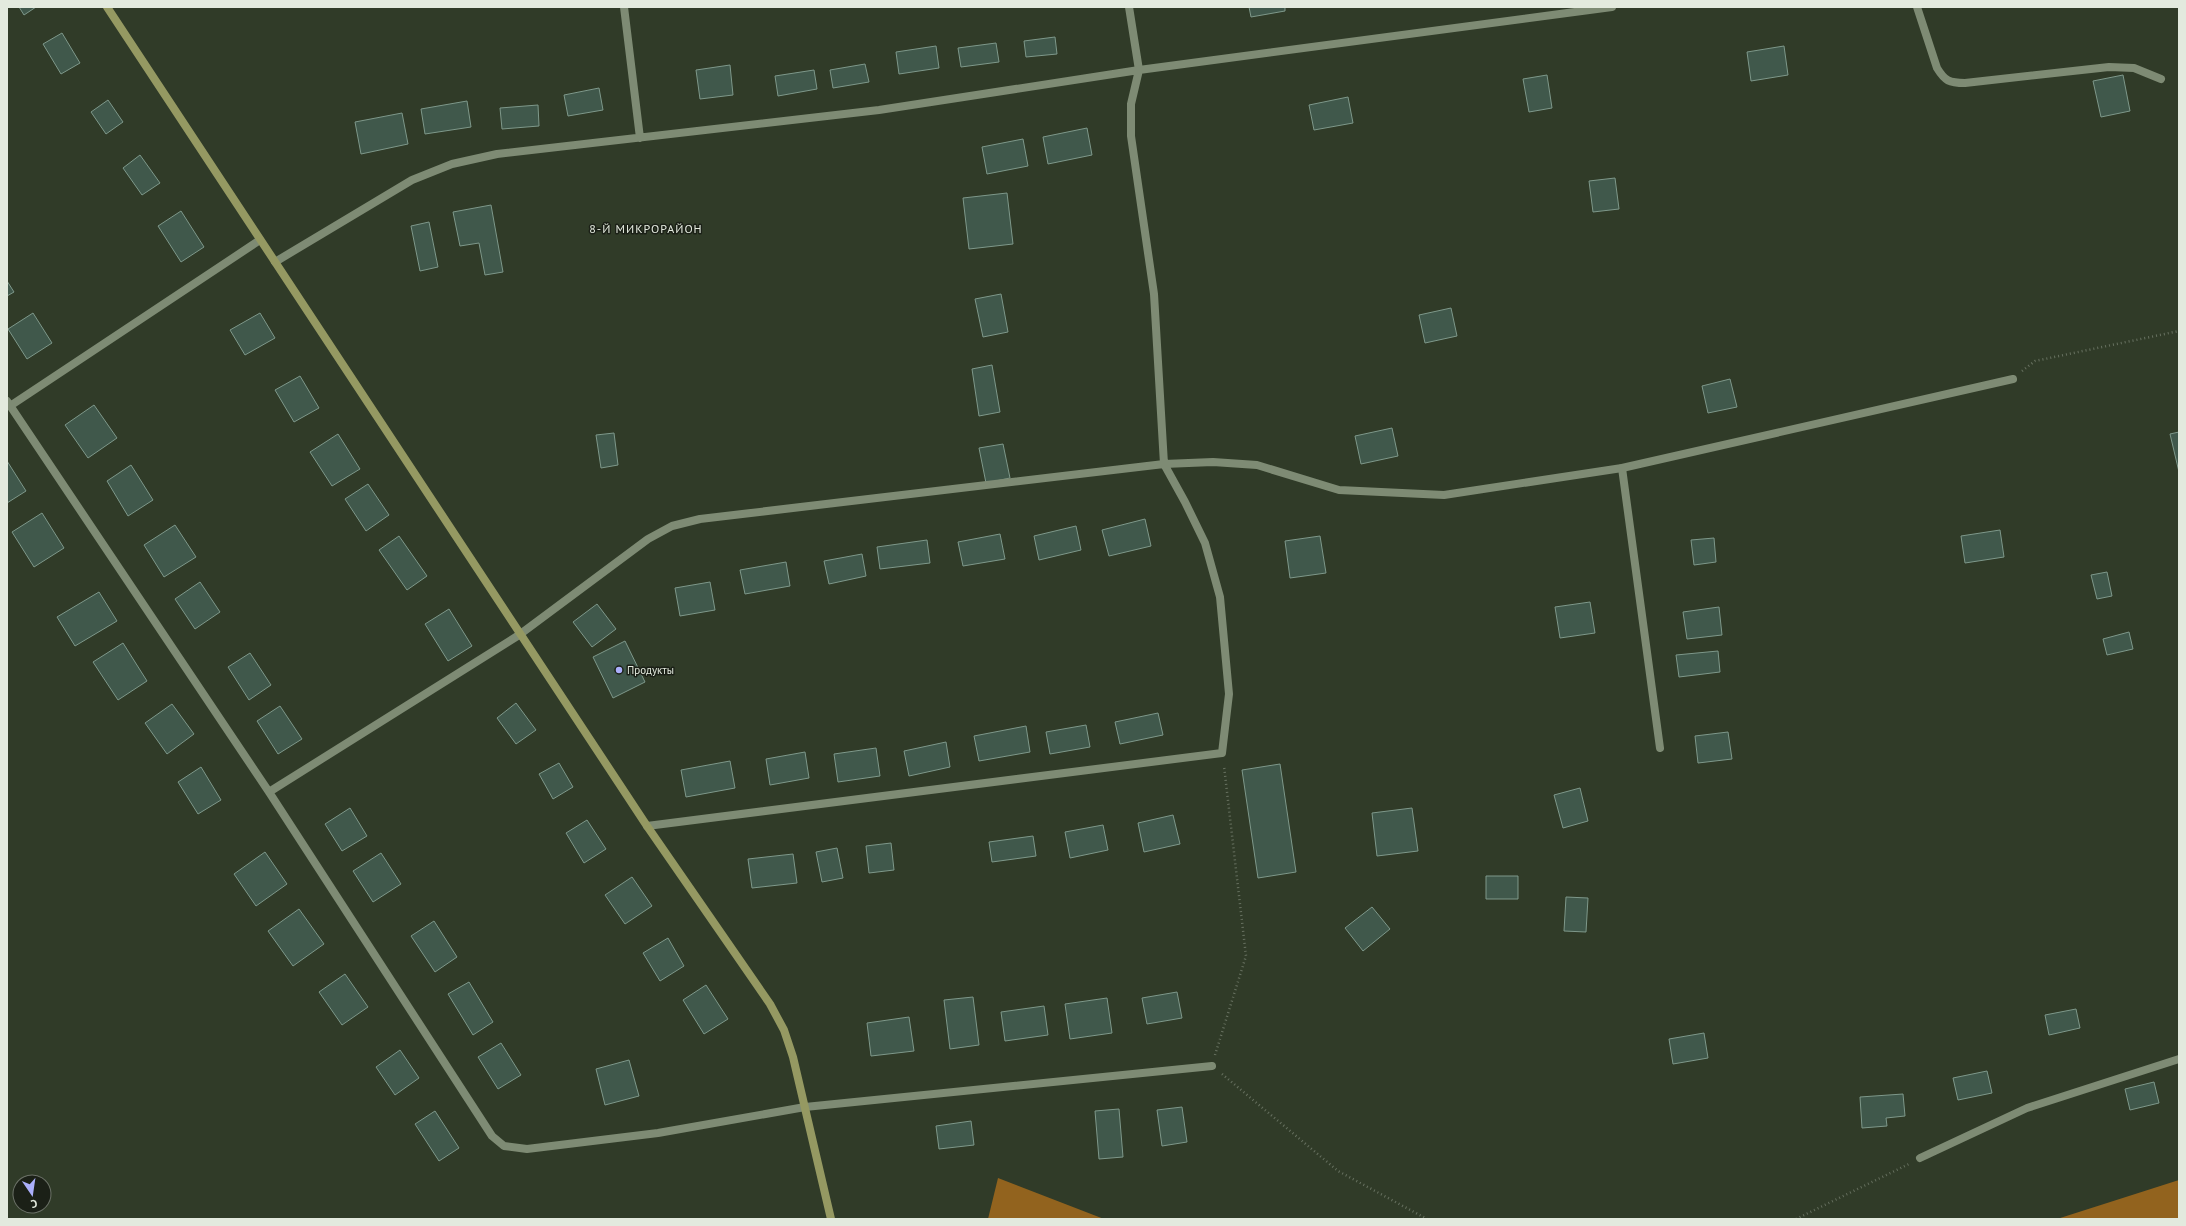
<svg xmlns="http://www.w3.org/2000/svg" width="2186" height="1226" viewBox="0 0 2186 1226" font-family="'PT Sans',sans-serif">
<rect width="100%" height="100%" fill="#303b28"/>
<path fill="#92631e" d="M998 1178 1104 1219H988Z
M2179 1180V1219H2057Z"/>
<path fill="#40584b" stroke="#7e988a" d="M19 7H36L24 15Z
M1249 7H1285V11L1251 17Z
M62 33 80 63 61 74 43 44Z
M1055 37 1057 54 1026 57 1024 41Z
M996 43 999 62 961 67 958 48Z
M936 46 939 68 899 74 896 52Z
M1784 46 1788 75 1751 81 1747 52Z
M865 64 869 82 833 88 830 70Z
M730 65 733 95 700 99 696 70Z
M814 70 817 89 778 96 775 76Z
M1547 75 1552 108 1529 112 1523 79Z
M2123 75 2130 111 2101 117 2093 81Z
M599 88 603 110 568 116 564 95Z
M1348 97 1353 123 1314 130 1309 105Z
M108 100 123 122 106 134 91 112Z
M467 101 471 127 425 134 421 109Z
M538 105 539 126 502 129 500 108Z
M402 113 408 144 361 154 355 122Z
M1087 128 1092 155 1048 164 1043 137Z
M1023 139 1028 166 987 174 982 147Z
M140 155 160 183 142 195 123 168Z
M1615 178 1619 209 1593 212 1589 181Z
M1007 193 1013 244 969 249 963 198Z
M491 205 503 272 485 275 479 243 460 246 453 212Z
M181 211 204 247 181 262 158 226Z
M429 222 438 267 420 271 411 226Z
M7 281 14 292 7 296Z
M1001 294 1008 332 983 337 975 299Z
M1451 308 1457 336 1425 343 1419 315Z
M33 313 52 343 27 359 8 329Z
M260 313 275 338 245 355 230 330Z
M992 365 1000 412 979 416 972 369Z
M300 376 319 408 294 422 275 390Z
M1730 379 1737 407 1708 413 1702 386Z
M94 405 117 438 88 458 65 425Z
M1392 428 1398 456 1361 464 1355 436Z
M2179 432V472L2170 434Z
M614 433 618 465 601 468 596 435Z
M338 434 360 469 332 486 310 452Z
M1003 444 1010 478 986 483 979 448Z
M7 461 26 491 7 503Z
M131 465 153 500 128 516 107 481Z
M368 484 389 515 366 531 345 499Z
M42 513 64 548 34 567 12 532Z
M1145 519 1151 546 1109 556 1102 530Z
M175 525 196 557 164 577 144 545Z
M1076 526 1081 550 1039 560 1034 536Z
M2000 530 2004 557 1965 563 1961 536Z
M1000 534 1005 559 963 566 958 542Z
M399 536 427 576 407 590 379 550Z
M1320 536 1326 573 1290 578 1285 541Z
M1714 538 1716 562 1694 565 1691 540Z
M927 540 930 563 880 569 877 547Z
M862 554 866 576 829 584 824 561Z
M786 562 790 586 745 594 740 570Z
M2107 572 2112 596 2097 599 2091 575Z
M200 582 220 612 195 629 175 599Z
M710 582 715 610 680 616 675 588Z
M99 592 117 621 75 646 57 617Z
M1590 602 1595 633 1560 638 1555 607Z
M597 604 616 629 592 647 573 622Z
M1719 607 1722 635 1687 639 1683 612Z
M449 609 472 646 448 661 425 624Z
M2129 632 2133 649 2107 655 2103 639Z
M625 641 645 682 613 698 593 657Z
M123 643 147 681 118 700 93 662Z
M1718 651 1720 672 1679 677 1676 655Z
M250 653 271 685 249 700 228 667Z
M516 703 536 730 516 744 497 718Z
M172 704 194 734 167 754 145 723Z
M280 706 302 739 278 754 257 721Z
M1158 713 1163 735 1120 744 1115 722Z
M1086 725 1090 747 1050 754 1046 732Z
M1026 726 1030 752 979 761 974 736Z
M1728 732 1732 759 1698 763 1695 736Z
M946 742 950 767 909 776 904 751Z
M876 748 880 776 838 782 834 754Z
M805 752 809 778 770 785 766 759Z
M730 761 735 788 686 797 681 770Z
M559 763 573 787 553 799 539 774Z
M1280 764 1296 872 1258 878 1242 770Z
M201 767 221 800 198 814 178 782Z
M1580 788 1588 821 1563 828 1554 795Z
M350 808 367 836 342 851 325 824Z
M1412 808 1418 851 1377 856 1372 813Z
M1173 815 1180 844 1144 852 1138 823Z
M587 820 606 849 584 863 566 833Z
M1103 825 1108 850 1070 858 1065 832Z
M1033 836 1036 856 992 862 989 842Z
M891 843 894 870 869 873 866 846Z
M837 848 843 878 822 882 816 852Z
M265 852 287 884 256 906 234 874Z
M381 853 401 884 373 902 353 871Z
M793 854 797 883 752 888 748 859Z
M1486 876H1518V899H1486Z
M632 877 652 906 625 924 605 895Z
M1566 897 1588 898 1586 932 1564 931Z
M1372 907 1390 929 1363 951 1345 928Z
M299 909 324 944 293 966 268 931Z
M434 921 457 957 435 972 411 936Z
M668 938 684 966 660 981 643 953Z
M345 974 368 1007 342 1025 319 992Z
M469 982 493 1022 473 1035 448 994Z
M706 985 728 1019 704 1034 683 1000Z
M1177 992 1182 1018 1147 1024 1142 998Z
M973 997 979 1045 950 1049 944 1000Z
M1107 998 1112 1033 1070 1039 1065 1004Z
M1044 1006 1048 1035 1005 1041 1001 1012Z
M2076 1009 2080 1028 2049 1035 2045 1015Z
M909 1017 914 1051 871 1056 867 1023Z
M1704 1033 1708 1058 1673 1064 1669 1039Z
M501 1043 521 1075 498 1089 478 1057Z
M400 1050 419 1078 395 1095 376 1067Z
M629 1060 639 1096 605 1105 596 1069Z
M1987 1071 1992 1093 1958 1100 1953 1078Z
M2154 1082 2159 1103 2130 1110 2125 1089Z
M1903 1094 1905 1116 1886 1118 1887 1126 1862 1128 1860 1097Z
M1182 1107 1187 1142 1162 1146 1157 1110Z
M1119 1109 1123 1157 1099 1159 1095 1111Z
M435 1111 459 1148 439 1161 415 1124Z
M971 1121 974 1145 939 1149 936 1126Z"/>
<g fill="none" stroke-linecap="round" stroke-linejoin="round">
<path stroke="#677160" stroke-width="2.5" stroke-dasharray="1 3" stroke-linecap="butt" d="M2022 371 2035 361 2179 331
M1215 1055 1246 956 1224 766
M1222 1074 1338 1171 1427 1219
M1796 1219 1909 1164"/>
<path stroke="#7e8b74" stroke-width="8" d="M1129 7 1139 70
M1622 468 1660 748"/>
<path stroke="#7e8b74" stroke-width="8" d="M624 7 640 138
M1917 7 1937 68C1945 81 1949 83 1965 83L2109 67 2134 68 2161 79
M1139 70 1131 104V136L1154 294 1164 464 1213 462 1257 465 1339 490 1444 495 1622 468 2013 379
M275 262 412 180 452 164 497 154 879 110 1139 70 1612 7
M7 401 269 792 492 1136 504 1146 527 1149 658 1133 805 1107 1212 1066
M10 406 260 240
M269 792 519 635 648 539 672 526 700 519 1164 464 1185 502 1205 543 1220 597 1229 694 1222 753 647 826
M1920 1158 2027 1108 2179 1059"/>
<path stroke="#959962" stroke-width="8" d="M107 7 647 826 770 1004 784 1030 793 1057 831 1219"/>
</g>
<circle fill="#abaffb" stroke="#1b2017" stroke-width="1.5" cx="619" cy="670" r="4"/>
<g text-anchor="middle" stroke-width="3" stroke-linejoin="round" paint-order="stroke">
<g font-size="11" fill="#e3eade" stroke="#1b2017" text-anchor="start">
<text x="627" y="674">Продукты</text>
</g>
<g font-size="12" letter-spacing="1" fill="#e3eade" stroke="#1b2017">
<text x="646" y="233">8-Й МИКРОРАЙОН</text>
</g>
</g>
<rect width="2186" height="1226" fill="none" stroke="#e3eade" stroke-width="16"/>
<g transform="translate(32 1194) rotate(167)"><circle r="19" fill="#1b2017" stroke="#6b7167"/>
<path d="M0-3L7 15L0 10L-7 15Z" fill="#abaffb"/>
<text y="-6" font-size="11" font-weight="bold" text-anchor="middle" fill="#e3eade">С</text>
</g>
</svg>
